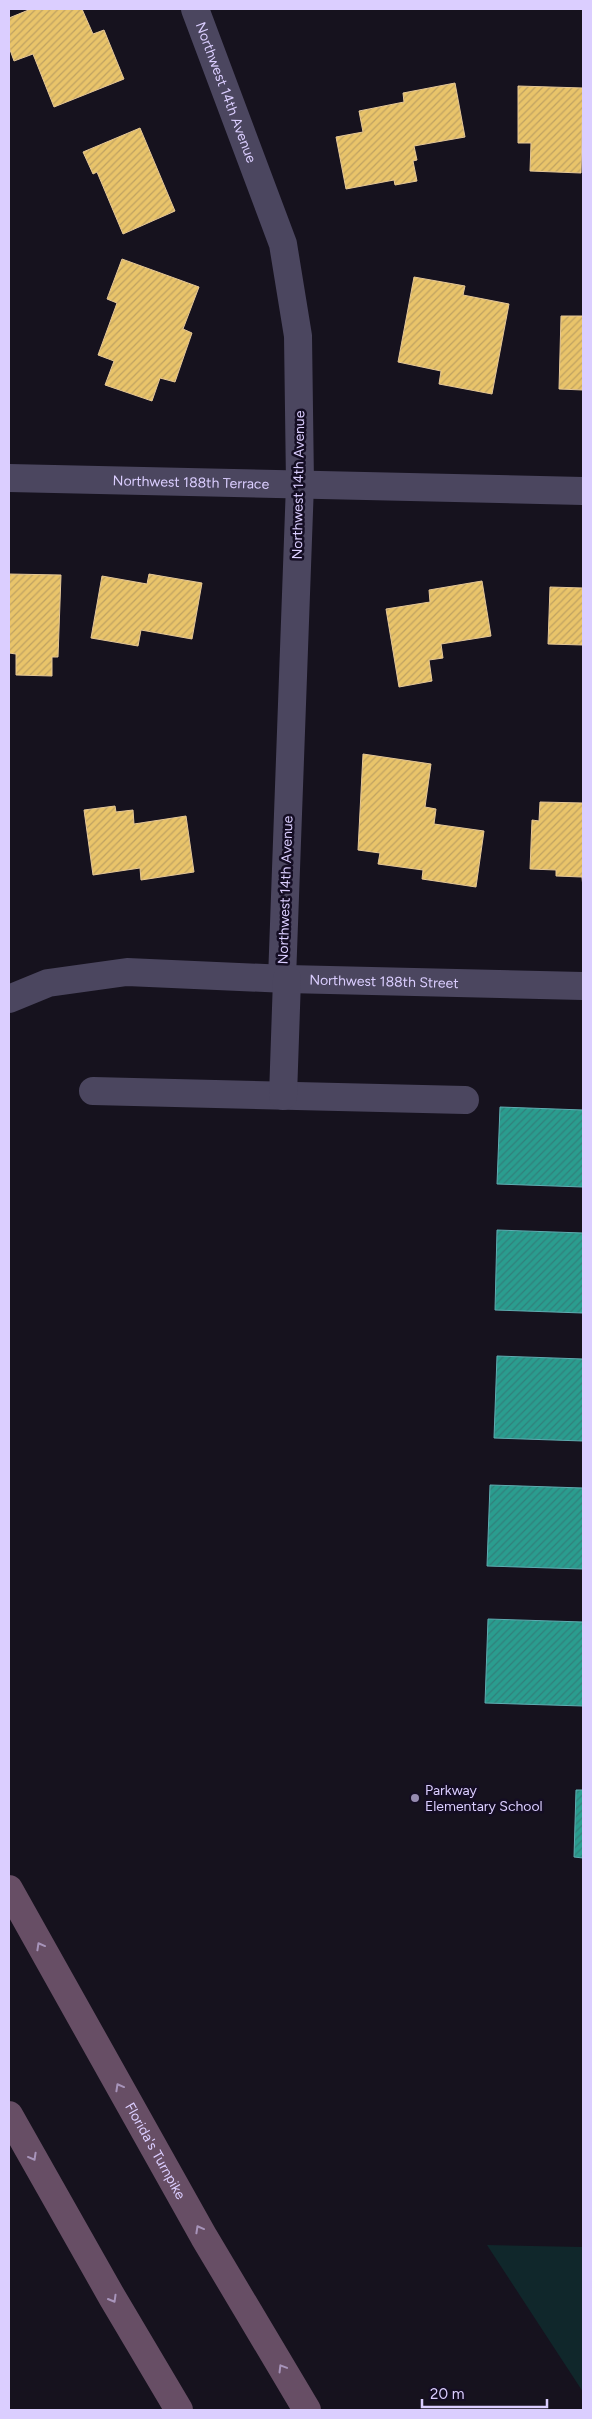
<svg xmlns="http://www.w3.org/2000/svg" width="592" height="2419" viewBox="0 0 592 2419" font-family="Figtree,sans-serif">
<defs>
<pattern id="homes-hatch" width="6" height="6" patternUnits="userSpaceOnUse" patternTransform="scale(1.25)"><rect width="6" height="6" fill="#e9c46a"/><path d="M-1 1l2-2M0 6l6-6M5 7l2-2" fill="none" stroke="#bfa262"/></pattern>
<pattern id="schools-hatch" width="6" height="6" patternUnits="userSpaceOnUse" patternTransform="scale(1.25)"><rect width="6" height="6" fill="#2a9d8f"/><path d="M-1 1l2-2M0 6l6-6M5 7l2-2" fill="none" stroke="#31807b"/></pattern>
</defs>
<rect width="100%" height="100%" fill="#16121e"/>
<path fill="#10272b" d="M487 2245 583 2247V2392Z"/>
<path fill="url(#homes-hatch)" stroke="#e5c797" d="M31 9H82L93 34 104 30 124 79 54 107 33 54 14 61 9 47V18Z
M455 83 465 137 414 146 417 160 413 161 417 181 395 185 394 180 346 189 336 137 363 132 359 111 404 102 403 93Z
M518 86 583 88 581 173 530 171 531 143H518Z
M140 128 175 211 123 234 97 172 93 174 83 152Z
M122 259 199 287 183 329 192 333 175 382 160 378 152 401 105 385 114 361 98 355 117 303 107 299Z
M414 277 465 286 463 295 509 304 492 394 439 384 441 371 398 362Z
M561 316H583V390L559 389Z
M9 574 61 575 58 657H52V676L16 675V654L9 653Z
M149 574 202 583 192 639 141 630 138 646 91 638 102 576 147 584Z
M482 581 491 636 441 644 443 658 429 660 432 681 399 687 386 609 430 602 429 590Z
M550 587 583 588V645L548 644Z
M363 754 431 764 425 807 436 809 434 824 484 831 476 887 422 879 423 870 378 864 380 853 358 850Z
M540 802 583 803V888L582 877 556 876V870L530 869 532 820 539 821Z
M115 806 116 812 133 810 134 824 186 816 194 872 141 880 140 868 93 875 84 810Z"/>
<path fill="url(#schools-hatch)" stroke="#5facb1" d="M500 1107 583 1110V1187L497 1184Z
M497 1230 583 1233V1313L495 1310Z
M497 1356 583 1359V1441L494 1438Z
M490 1485 583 1488V1569L487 1566Z
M488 1619 583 1622V1706L485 1703Z
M576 1790H583V1858L574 1857Z"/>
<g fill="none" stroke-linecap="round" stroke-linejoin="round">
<g stroke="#4b465f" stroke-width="28">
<path id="s1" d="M195 9 283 244 298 336 300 484 282 979"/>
<path id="s2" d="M9 478 583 491"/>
<path id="s3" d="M9 999 48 983 127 972 287 979 583 986"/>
<path d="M93 1091 465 1100"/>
<path d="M283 1096 287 979"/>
</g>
<g stroke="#674e65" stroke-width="28">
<path id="s4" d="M9 1889 204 2237 307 2410"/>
<path d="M9 2115 112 2297 179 2410"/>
</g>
</g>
<defs><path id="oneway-chevron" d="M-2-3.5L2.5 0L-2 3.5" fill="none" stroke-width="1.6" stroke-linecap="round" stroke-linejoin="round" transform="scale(1.25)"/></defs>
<g stroke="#a794ba">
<use href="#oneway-chevron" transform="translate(40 1946) rotate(-119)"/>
<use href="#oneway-chevron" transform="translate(119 2087) rotate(-119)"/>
<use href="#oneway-chevron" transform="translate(33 2157) rotate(61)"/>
<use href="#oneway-chevron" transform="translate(199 2229) rotate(-119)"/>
<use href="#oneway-chevron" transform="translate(113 2299) rotate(60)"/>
<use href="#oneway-chevron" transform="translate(282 2368) rotate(-121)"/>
</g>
<circle fill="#968cb0" stroke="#140d23" stroke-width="2" cx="415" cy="1798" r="5"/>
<g text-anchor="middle" stroke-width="5" stroke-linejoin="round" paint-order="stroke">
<g font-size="14" fill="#dbceff" stroke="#140d23">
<text dy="5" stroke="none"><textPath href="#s1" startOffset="89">Northwest 14th Avenue</textPath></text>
<text dy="5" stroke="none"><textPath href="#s2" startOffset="182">Northwest 188th Terrace</textPath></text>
<text transform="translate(298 485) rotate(-89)" y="5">Northwest 14th Avenue</text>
<text transform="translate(285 890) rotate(-88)" y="5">Northwest 14th Avenue</text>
<text dy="5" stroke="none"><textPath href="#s3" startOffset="379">Northwest 188th Street</textPath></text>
<text dy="5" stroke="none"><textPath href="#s4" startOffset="300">Florida's Turnpike</textPath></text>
</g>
<g font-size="14" fill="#dbceff" stroke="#140d23" text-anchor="start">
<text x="425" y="1795">Parkway<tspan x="425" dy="16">Elementary School</tspan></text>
</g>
</g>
<rect width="592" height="2419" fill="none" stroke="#dbceff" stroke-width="20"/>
<path d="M422 2399v8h125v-8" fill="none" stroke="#dbceff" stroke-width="2.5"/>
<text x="430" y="2399" font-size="15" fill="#dbceff" stroke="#140d23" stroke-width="4" paint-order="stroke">20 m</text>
</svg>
